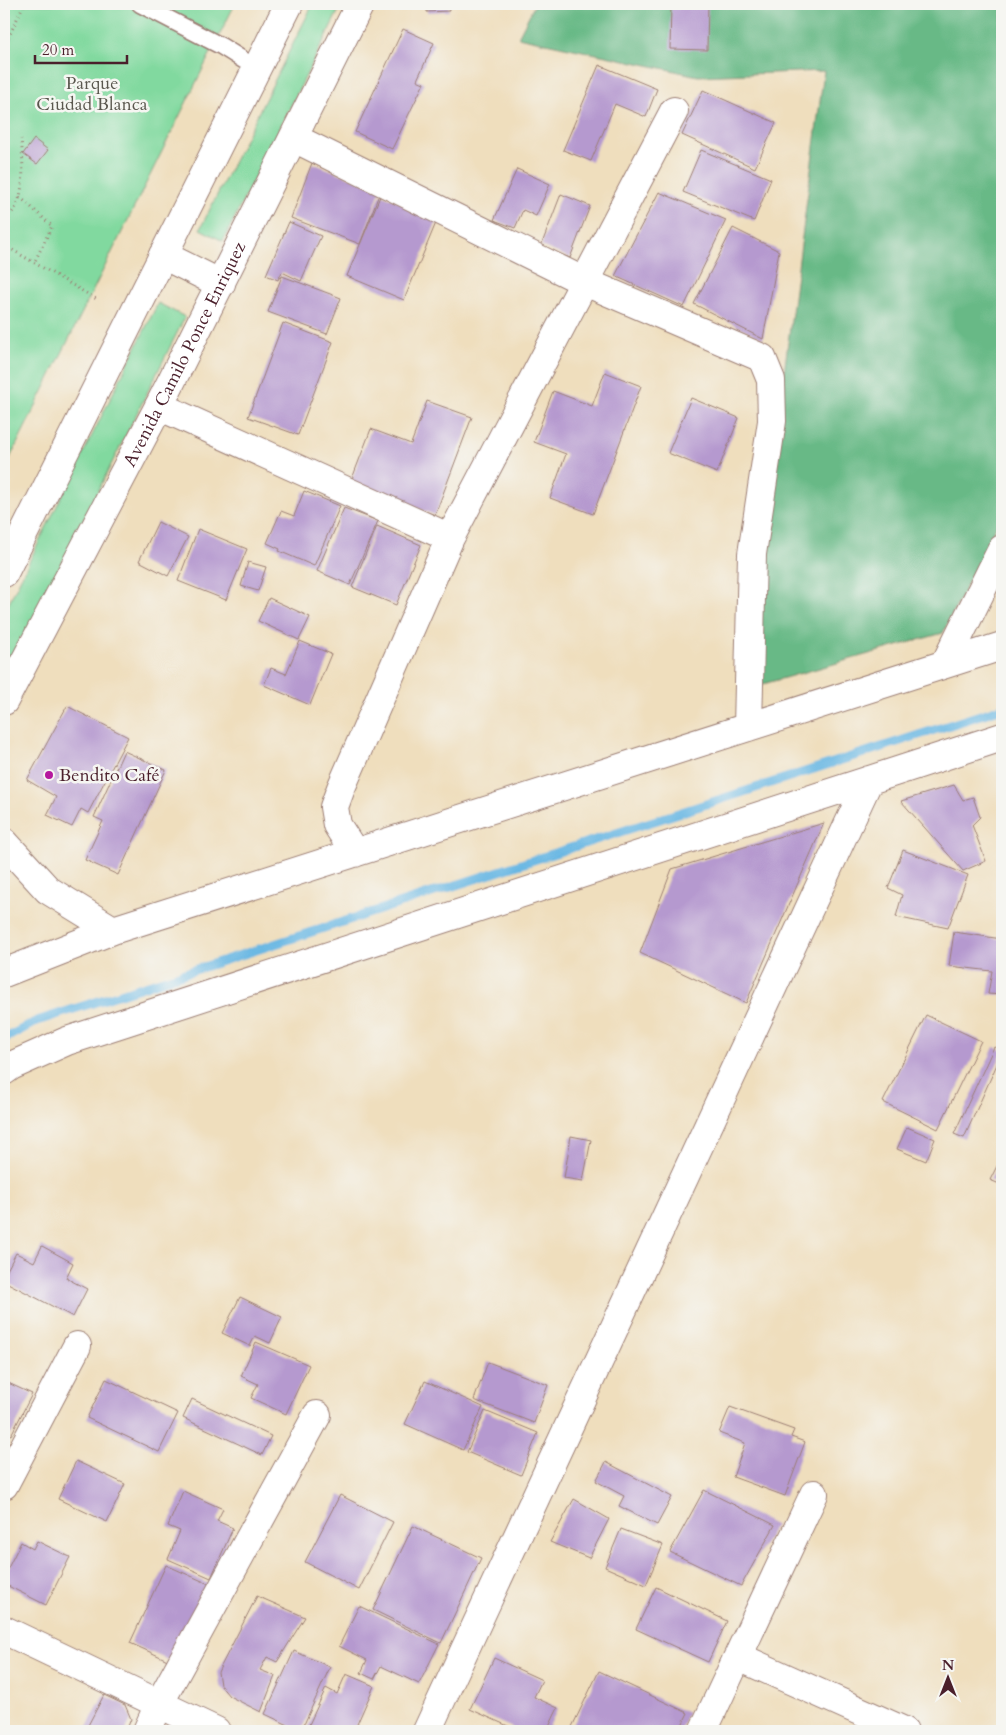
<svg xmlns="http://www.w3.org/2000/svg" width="1006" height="1735" viewBox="0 0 1006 1735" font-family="Cardo,serif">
<rect width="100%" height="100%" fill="#f6f6f2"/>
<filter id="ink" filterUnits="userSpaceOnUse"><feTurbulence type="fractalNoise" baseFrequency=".02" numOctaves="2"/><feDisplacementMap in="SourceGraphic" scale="10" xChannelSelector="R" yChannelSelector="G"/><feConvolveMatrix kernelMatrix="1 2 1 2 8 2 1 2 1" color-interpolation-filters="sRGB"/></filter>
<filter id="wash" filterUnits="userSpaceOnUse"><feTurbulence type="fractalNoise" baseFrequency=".0096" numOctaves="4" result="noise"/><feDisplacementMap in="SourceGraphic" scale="20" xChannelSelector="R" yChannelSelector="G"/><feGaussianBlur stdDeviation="1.12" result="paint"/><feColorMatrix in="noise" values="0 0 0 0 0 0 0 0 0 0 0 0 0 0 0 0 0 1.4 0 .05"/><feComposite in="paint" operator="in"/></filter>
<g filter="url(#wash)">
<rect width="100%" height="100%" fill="#efdebd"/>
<path fill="#81d99f" stroke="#667c65" d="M4 4H235L4 470Z
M313 4H342L223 241 200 229Z
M158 303 185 317 4 679V612Z"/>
<path fill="#68b986" stroke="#596c58" d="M535 4H1002V514L943 633 742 690 824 71 698 76 518 37Z"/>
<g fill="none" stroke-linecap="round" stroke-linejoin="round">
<path stroke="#69b7e3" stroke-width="9" d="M4 1039 37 1021 1002 708"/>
</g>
<g id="blocks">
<path fill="#b599cf" d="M427 4H448L449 11 427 12Z
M671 4H708L707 50 670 49Z
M403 29 434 43 417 80 424 83 392 149 355 132Z
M599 65 657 89 646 117 615 104 591 161 563 150Z
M703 90 776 123 755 168 682 135Z
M34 139 48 150 37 164 23 154Z
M701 150 771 179 754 221 683 192Z
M312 163 381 189 360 244 291 218Z
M517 169 550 184 536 216 523 210 515 228 494 220Z
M659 192 726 220 684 307 615 276Z
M381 194 438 218 404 300 347 276Z
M561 194 590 206 570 258 541 246Z
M289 222 321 236 301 281 282 272 278 280 266 275Z
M733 228 779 251 763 339 694 304Z
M282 276 341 298 327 334 268 312Z
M283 323 333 342 298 435 248 417Z
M605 372 641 386 593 514 550 498 566 454 534 442 553 391 592 406Z
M691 398 739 418 717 473 668 453Z
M427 401 472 417 435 515 350 484 371 429 411 444Z
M304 491 340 506 314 566 279 551 280 549 267 543 281 511 294 516Z
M344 508 378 521 350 585 317 571Z
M158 522 188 537 168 576 139 561Z
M377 526 421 545 396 605 352 587Z
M198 529 247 549 226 600 178 581Z
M248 562 266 567 258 591 241 586Z
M269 598 310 617 299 640 258 621Z
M300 641 331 654 310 705 264 685 271 668 286 674Z
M67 706 128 737 88 813 81 809 72 827 47 815 56 797 27 780Z
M124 751 166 770 118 875 85 860 103 821 94 817Z
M954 785 963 800 973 797 980 817 972 825 986 861 963 871 901 801Z
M824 823 746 1003 640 953 672 869Z
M903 850 968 875 948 928 896 917 902 895 888 888Z
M954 932 1002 939V995L988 994 992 971 949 966Z
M926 1015 981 1041 938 1129 883 1102Z
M994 1047 1002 1050V1053L964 1138 954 1134Z
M907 1127 935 1139 926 1161 897 1149Z
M571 1136 591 1140 583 1181 564 1178Z
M998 1164 1002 1166V1185L990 1180Z
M42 1246 73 1263 66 1278 87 1289 73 1317 4 1281V1276L16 1253 34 1262Z
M240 1297 282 1317 270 1343 255 1336 250 1346 222 1333Z
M256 1342 309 1365 286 1414 251 1398 258 1384 241 1376Z
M488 1362 548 1385 534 1423 474 1400Z
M106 1379 178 1413 159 1452 87 1418Z
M4 1381 32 1394 11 1435 4 1432Z
M425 1381 483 1407 463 1450 405 1424Z
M192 1399 271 1436 262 1455 183 1418Z
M730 1407 794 1430 791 1437 805 1442 785 1496 733 1477 745 1443 719 1433Z
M485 1411 538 1433 521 1475 467 1452Z
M4 1435 9 1437 4 1450Z
M76 1461 125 1484 107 1522 58 1499Z
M606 1462 672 1497 657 1525 619 1506 624 1496 596 1481Z
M704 1490 775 1525 741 1586 670 1552Z
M183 1491 223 1509 217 1521 233 1528 211 1578 168 1559 180 1531 168 1526Z
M340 1495 393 1522 359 1590 305 1562Z
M574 1499 609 1519 589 1558 550 1542Z
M413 1526 481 1558 441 1643 373 1610Z
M621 1529 663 1545 646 1585 605 1567Z
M37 1541 70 1557 46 1605 4 1584V1576L21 1542 33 1549Z
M166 1565 209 1584 172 1662 130 1643Z
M656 1587 727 1621 708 1662 636 1629Z
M257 1596 305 1617 277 1662 267 1657 260 1670 275 1676 261 1712 229 1696 220 1685 218 1672Z
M359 1606 439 1644 419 1684 381 1666 374 1679 361 1673 367 1660 339 1646Z
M294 1651 330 1667 301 1731 265 1714Z
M494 1658 542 1680 534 1697 558 1708 547 1731H519L470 1709Z
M599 1671 688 1713 679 1731H570Z
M346 1674 374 1686 354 1731H306L326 1688 337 1694Z
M104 1695 125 1705 131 1719 126 1731H85Z"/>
</g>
</g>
<g filter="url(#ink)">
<use href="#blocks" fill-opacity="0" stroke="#9c7e74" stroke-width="1"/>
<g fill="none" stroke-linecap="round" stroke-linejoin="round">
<defs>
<path id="service" d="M140 4 221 46 256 68"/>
<path id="minor" d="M294 138 585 282 762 358 771 380 772 421 752 554 748 727
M159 406 450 538
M945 664 1002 549
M4 842 48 890 113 930
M355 853 337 825 334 807 341 788 450 538 674 111
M4 973 113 930 1002 646
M4 1071 11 1066 67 1041 1002 737
M4 1485 77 1346
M4 1630 216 1731
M739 1657 904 1731
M147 1731 159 1704 317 1415
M427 1731 869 780
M703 1731 814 1494"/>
<g id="secondary">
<path d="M163 255 221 284"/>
<path d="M4 573 289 4"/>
<path id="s1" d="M4 701 159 406 360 4"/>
</g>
</defs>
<use href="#service" stroke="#9c7e74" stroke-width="19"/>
<use href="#minor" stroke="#9c7e74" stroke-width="30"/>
<use href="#secondary" stroke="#9c7e74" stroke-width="30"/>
<path stroke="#9c7e74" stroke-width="3" stroke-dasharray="1 4" stroke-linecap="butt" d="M4 47 24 4
M20 197 52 226 34 263
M4 218C7 216 11 214 13 211 26 196 23 157 21 139
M4 245 98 300"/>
<use href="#service" stroke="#fff" stroke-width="16"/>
<use href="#minor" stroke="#fff" stroke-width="28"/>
<use href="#secondary" stroke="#fff" stroke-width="28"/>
</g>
</g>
<circle fill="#b5179e" stroke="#f6f6f2" stroke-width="2" cx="49" cy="775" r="5"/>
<g text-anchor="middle" stroke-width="5" stroke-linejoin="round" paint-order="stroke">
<g font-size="18" fill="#5a574e" stroke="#f6f6f2">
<text x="92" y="89">Parque<tspan x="92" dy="21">Ciudad Blanca</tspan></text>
</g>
<g font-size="18" fill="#4a1f2b" stroke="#f6f6f2">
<text dy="6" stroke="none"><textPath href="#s1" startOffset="391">Avenida Camilo Ponce Enriquez</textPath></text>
</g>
<g font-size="18" fill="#4a1f2b" stroke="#f6f6f2" text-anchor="start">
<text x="59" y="781">Bendito Café</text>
</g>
</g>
<rect width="1006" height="1735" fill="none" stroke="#f6f6f2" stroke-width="20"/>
<g transform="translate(948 1678)" stroke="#f6f6f2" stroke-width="4" paint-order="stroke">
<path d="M0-4L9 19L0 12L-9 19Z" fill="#4a1f2b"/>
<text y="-8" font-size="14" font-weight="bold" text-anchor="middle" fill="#4a1f2b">N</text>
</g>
<path d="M35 55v8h92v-8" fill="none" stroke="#4a1f2b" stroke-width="2.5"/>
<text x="42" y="55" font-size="15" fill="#4a1f2b" stroke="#f6f6f2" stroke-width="4" paint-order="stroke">20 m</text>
</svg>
